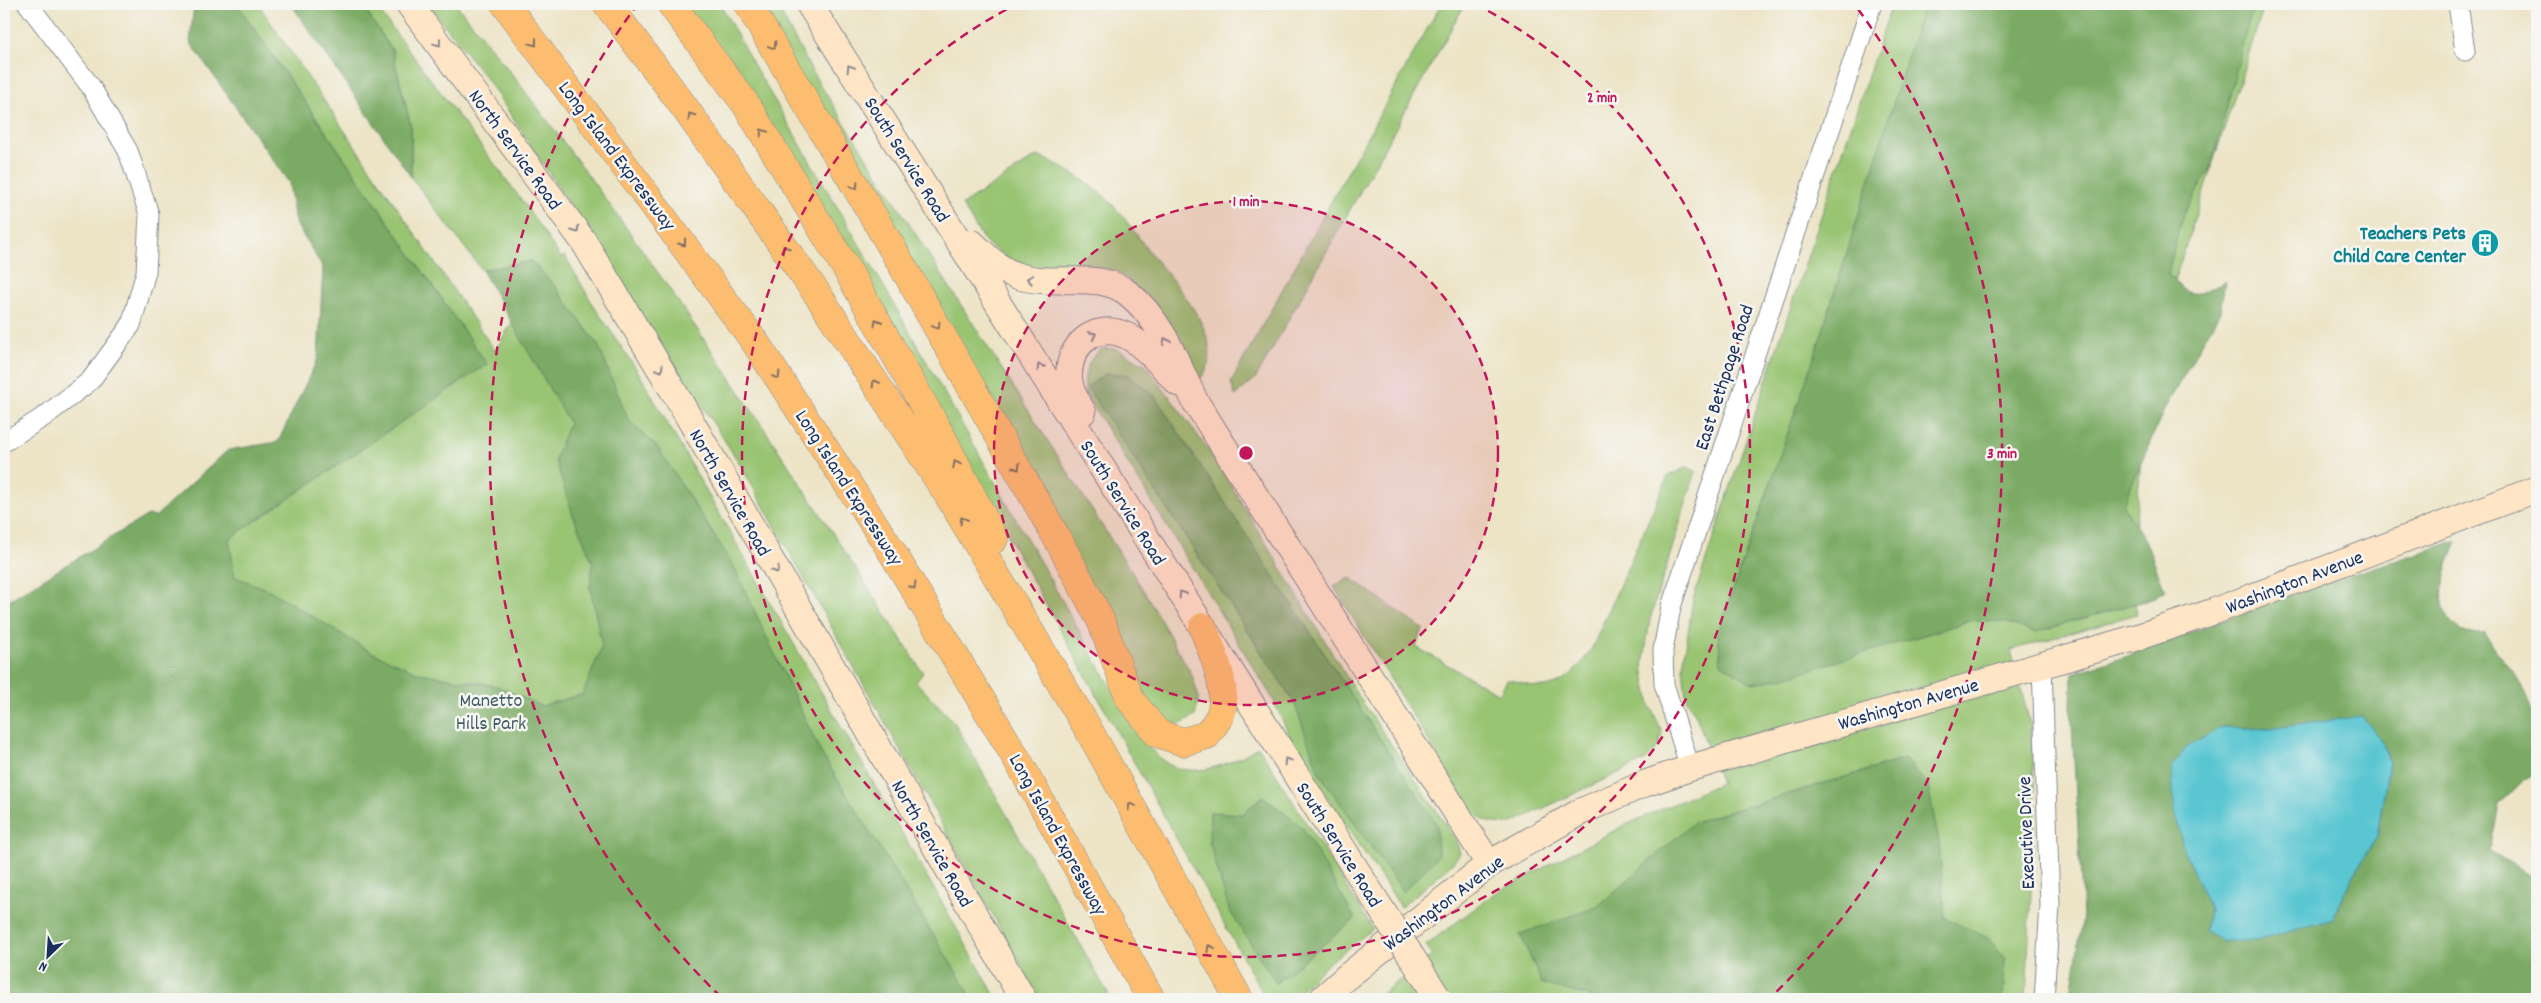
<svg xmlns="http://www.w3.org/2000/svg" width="2541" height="1003" viewBox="0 0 2541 1003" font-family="Dekko,sans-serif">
<rect width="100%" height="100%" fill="#f6f6f2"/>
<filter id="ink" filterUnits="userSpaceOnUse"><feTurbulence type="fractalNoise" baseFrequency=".02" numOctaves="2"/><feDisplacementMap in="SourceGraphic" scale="10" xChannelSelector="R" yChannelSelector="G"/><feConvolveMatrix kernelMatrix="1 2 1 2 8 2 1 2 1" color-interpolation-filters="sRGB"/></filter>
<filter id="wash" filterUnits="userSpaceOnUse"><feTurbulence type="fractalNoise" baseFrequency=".0096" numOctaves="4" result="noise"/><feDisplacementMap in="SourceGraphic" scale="20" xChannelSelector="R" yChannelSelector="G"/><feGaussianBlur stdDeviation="1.12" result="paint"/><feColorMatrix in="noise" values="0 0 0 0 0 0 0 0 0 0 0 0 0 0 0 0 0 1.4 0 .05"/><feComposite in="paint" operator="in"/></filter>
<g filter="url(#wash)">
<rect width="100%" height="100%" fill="#ede4c6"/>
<path fill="#99c472" stroke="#5a7a68" d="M237 4H258L495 351 542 272 531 261 482 270 411 177V127L392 50 361 4H374L526 206 561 258 565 256 595 308 637 370 997 999H4V681L487 364Z
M428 4H456C628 215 776 444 923 673L916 682 954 722 1111 999H1040L740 464 489 82Z
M684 4H720L756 69 883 285 1140 738C1149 746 1161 762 1172 766 1199 778 1237 762 1258 746L1373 929 1332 960 1291 999H1266L966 461Z
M757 4H776L814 75 1145 593 1192 675 1199 698 1195 716C1174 730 1165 727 1147 712Z
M1441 4H1465L1256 378 1235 396 1231 382Z
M1892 4H2265L2149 358 2131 580 2137 614 2011 650 2031 728 2035 807 2026 999H1375L1432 955 1426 945 1497 892 1621 827 1721 783 1696 716 1686 698 1683 667 1693 599Z
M1037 156C1058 162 1096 187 1111 203 1126 219 1138 237 1151 254 1173 282 1233 343 1200 379L1130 281 1116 271 1100 268 1027 272 985 242 962 205Z
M1103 348 1117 349 1146 365 1215 459 1355 691 1456 840 1460 853 1451 865 1401 907 1295 749 1273 699 1085 393C1084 373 1086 360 1103 348Z
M1687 467 1696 471 1650 619 1643 667 1650 705 1662 732 1659 746 1646 760 1510 824C1474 824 1475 813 1456 786L1334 587 1350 578 1423 629 1416 647 1499 694 1507 680C1518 680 1527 686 1537 687 1563 689 1580 667 1592 648L1668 476Z"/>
<path fill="#7aaa64" stroke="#4a6c61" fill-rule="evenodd" d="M194 4H237L487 364 229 539 235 577 269 590 371 652 419 673 497 686 541 706 583 694 602 646 590 587 593 563 573 515 555 459 569 423 482 270 531 261 554 285 598 345 629 421 658 448 732 563 820 751 973 999H4V603L148 515 155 517 228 450 278 442 318 358 323 268 295 222 289 183 190 42Z
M291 4H361L392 50 411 127V177Z
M1924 4H2256L2248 24 2212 165 2181 220 2168 274C2189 300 2198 297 2225 281L2220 312 2165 408 2123 505 2145 540 2165 590 2152 599 2036 632 2003 622 1973 620 1779 679 1752 683 1721 664 1718 633 1816 352Z
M1106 373 1129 375 1154 395 1437 825 1438 856 1403 892 1319 773 1294 702 1087 387Z
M2457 541C2448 564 2435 594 2448 618 2451 623 2458 628 2462 632L2485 633C2496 653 2511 669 2522 688 2536 711 2537 746 2537 772L2525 779 2499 805 2490 851 2537 879V999H2070L2083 915 2071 708 2072 673 2125 657 2312 587ZM2311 725 2384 744 2389 763 2377 836 2344 892 2333 919 2299 928 2204 930 2210 909 2222 727 2269 729Z
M1905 759 1928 785 1939 842 1945 918 1988 938 2005 959 2003 999H1600L1542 984 1520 934 1597 907 1694 822Z
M1263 796 1303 828 1355 919 1276 983 1229 910 1209 841 1210 812 1242 814Z"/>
<path fill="#5ac6d1" stroke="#3a7a98" d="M2362 716 2384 744 2389 763 2377 836 2344 892 2333 919 2256 941H2222L2204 930 2210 909 2184 851 2174 807 2172 768 2186 748 2222 727 2269 729Z"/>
</g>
<g filter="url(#ink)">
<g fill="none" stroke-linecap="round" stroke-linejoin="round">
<defs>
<path id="minor" d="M2458 4 2465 51
M4 442 45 416 90 381 131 325 146 272 149 214 128 151 91 87 28 4
M2042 666 2050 906 2044 999
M1690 768 1664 684 1663 650 1671 607 1872 4"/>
<path id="secondary" d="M409 4 584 242 677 397 1023 999
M809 4 1360 876
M972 243C987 257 999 270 1018 276 1054 288 1098 269 1129 294 1162 321 1177 364 1195 401L1489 864
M1083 412C1076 400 1068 388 1069 373 1071 341 1098 322 1127 336 1144 344 1165 369 1178 383
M1322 999 1344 979 1489 864 1580 812 1644 784 1690 768 2135 638 2215 611 2537 489"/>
<path id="motorway" d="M505 4 755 342 889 547 1018 761 1151 999
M607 4 679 100 818 295 947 493 1087 727 1239 999
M671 4 745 103 849 273 944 441 994 539
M748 4 895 253 1061 545 1101 621 1130 699 1157 733 1183 742 1207 735C1211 729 1217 722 1220 715 1230 689 1212 653 1203 627"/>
</defs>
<use href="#minor" stroke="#848a92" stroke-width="21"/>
<use href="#secondary" stroke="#848a92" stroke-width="28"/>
<use href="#motorway" stroke="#848a92" stroke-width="29"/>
<use href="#minor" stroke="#fff" stroke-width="19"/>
<use href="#secondary" stroke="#fee5c5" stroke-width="26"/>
<use href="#motorway" stroke="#fcbd6f" stroke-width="28"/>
<defs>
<path id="secondary-bridge" d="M1360 876 1438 998"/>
</defs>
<use href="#secondary-bridge" stroke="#848a92" stroke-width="28" stroke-linecap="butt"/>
<use href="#secondary-bridge" stroke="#fee5c5" stroke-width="26"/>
</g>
<defs><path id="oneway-chevron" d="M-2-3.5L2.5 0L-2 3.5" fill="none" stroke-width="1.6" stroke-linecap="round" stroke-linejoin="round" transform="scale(1.25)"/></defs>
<g stroke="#8c8a92">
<use href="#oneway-chevron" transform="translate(438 43) rotate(53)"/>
<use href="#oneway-chevron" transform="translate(850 68) rotate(-122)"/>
<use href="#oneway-chevron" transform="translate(576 230) rotate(55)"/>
<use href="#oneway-chevron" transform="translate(1030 279) rotate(-170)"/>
<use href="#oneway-chevron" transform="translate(1093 335) rotate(-27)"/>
<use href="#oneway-chevron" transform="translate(1166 341) rotate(-116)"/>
<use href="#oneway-chevron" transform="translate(1040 367) rotate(-122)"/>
<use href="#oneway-chevron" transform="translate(660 369) rotate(59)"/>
<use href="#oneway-chevron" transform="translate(776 570) rotate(60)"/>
<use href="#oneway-chevron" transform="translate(1182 594) rotate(-122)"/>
<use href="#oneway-chevron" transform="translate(1287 761) rotate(-122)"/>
</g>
<g stroke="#806f66">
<use href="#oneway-chevron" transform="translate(534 43) rotate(53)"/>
<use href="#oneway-chevron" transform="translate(773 46) rotate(59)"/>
<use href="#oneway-chevron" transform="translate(691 116) rotate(-125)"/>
<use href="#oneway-chevron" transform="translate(763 132) rotate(-122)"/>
<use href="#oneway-chevron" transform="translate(855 186) rotate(59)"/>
<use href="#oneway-chevron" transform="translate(683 243) rotate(54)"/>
<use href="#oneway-chevron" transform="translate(785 249) rotate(-125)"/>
<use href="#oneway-chevron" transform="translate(877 322) rotate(-120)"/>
<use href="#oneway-chevron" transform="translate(937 326) rotate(60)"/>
<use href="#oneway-chevron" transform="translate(777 376) rotate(57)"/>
<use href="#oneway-chevron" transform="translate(875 383) rotate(-123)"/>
<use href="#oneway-chevron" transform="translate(956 464) rotate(-117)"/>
<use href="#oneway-chevron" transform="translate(1017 467) rotate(60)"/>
<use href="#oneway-chevron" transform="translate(963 520) rotate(-121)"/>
<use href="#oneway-chevron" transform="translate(913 586) rotate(59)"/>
<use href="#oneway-chevron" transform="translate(1131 806) rotate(-119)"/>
<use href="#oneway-chevron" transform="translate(1210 948) rotate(-119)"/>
</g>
</g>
<circle cx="1246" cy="453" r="252" fill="#c2185b" fill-opacity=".12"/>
<g fill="none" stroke="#c2185b" stroke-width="2.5" stroke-dasharray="9 6">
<circle cx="1246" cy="453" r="252"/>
<path d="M1475 4A504 504 0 1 1 1017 4"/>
<path d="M721 997A756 756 0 0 1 634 9M1858 9A756 756 0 0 1 1771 997"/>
</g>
<defs>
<symbol id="building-disc" viewBox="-11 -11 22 22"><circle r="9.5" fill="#0f9aa8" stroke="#f6f6f2"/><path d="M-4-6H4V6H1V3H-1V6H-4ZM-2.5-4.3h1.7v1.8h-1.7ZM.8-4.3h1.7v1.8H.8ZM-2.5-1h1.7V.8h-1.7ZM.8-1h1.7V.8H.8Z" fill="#fff"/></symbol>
</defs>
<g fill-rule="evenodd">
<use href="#building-disc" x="2469" y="227" width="32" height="32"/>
</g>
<g text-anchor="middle" stroke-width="5" stroke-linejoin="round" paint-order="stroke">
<g font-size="20" fill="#1b2f5e" stroke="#f6f6f2">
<text transform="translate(516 149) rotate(54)" y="7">North Service Road</text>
<text transform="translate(618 155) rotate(53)" y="7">Long Island Expressway</text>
<text transform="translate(908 159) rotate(58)" y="7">South Service Road</text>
<text transform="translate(1723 377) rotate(-72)" y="7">East Bethpage Road</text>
<text transform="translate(850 487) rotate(57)" y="7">Long Island Expressway</text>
<text transform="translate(731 492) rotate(60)" y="7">North Service Road</text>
<text transform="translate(1124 502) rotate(58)" y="7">South Service Road</text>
<text transform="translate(2294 581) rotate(-21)" y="7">Washington Avenue</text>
<text transform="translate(1908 703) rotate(-16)" y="7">Washington Avenue</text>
<text transform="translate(2025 833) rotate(-92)" y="7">Executive Drive</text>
<text transform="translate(1059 834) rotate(61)" y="7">Long Island Expressway</text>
<text transform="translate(933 843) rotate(60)" y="7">North Service Road</text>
<text transform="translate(1340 844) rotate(58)" y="7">South Service Road</text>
<text transform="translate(1443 902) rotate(-37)" y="7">Washington Avenue</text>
</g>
<g font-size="20" font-weight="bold" fill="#0d838f" stroke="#f6f6f2" text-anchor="end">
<text x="2466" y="239">Teachers Pets<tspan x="2466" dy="23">Child Care Center</tspan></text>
</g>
<g font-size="20" fill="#415c64" stroke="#f6f6f2">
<text x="491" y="706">Manetto<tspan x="491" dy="23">Hills Park</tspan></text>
</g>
</g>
<circle cx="1246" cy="453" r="8" fill="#c2185b" stroke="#f6f6f2" stroke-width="2.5"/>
<g font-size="15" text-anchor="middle" font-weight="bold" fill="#c2185b" stroke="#f6f6f2" stroke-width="5" stroke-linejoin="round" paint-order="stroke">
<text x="1602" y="102">2 min</text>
<text x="1246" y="206">1 min</text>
<text x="2002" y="458">3 min</text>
</g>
<rect width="2541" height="1003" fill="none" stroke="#f6f6f2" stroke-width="20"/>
<g transform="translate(48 956) rotate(205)" stroke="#f6f6f2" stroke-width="4" paint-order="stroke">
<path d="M0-4L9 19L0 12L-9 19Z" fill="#1b2f5e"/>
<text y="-8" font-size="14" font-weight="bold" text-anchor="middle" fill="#1b2f5e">N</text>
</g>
</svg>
